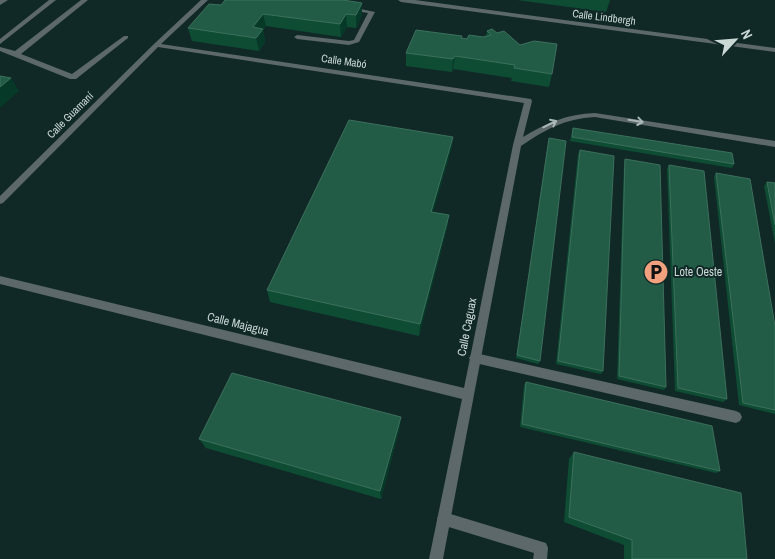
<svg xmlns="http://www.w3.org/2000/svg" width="775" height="559" viewBox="0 0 775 559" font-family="'Archivo Narrow',sans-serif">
<rect width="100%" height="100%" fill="#102927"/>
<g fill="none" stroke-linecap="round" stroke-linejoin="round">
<path fill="#5d686b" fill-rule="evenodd" d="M0 0H8L0 5Z
M49 0H56L0 44V39Z
M81 0H88L21 54 72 74 124 36H128V38L76 79H70L0 51V47L15 51Z
M351 7 375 12 359 42 349 45 297 39 294 37 297 35 349 41 354 40 368 13 349 10 348 9Z
M475 353 736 411 740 413 742 417 740 421 736 423 475 363 471 361 469 358 471 355Z
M444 512 546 543 548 548 547 559H533L534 553 439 524 437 519 439 514Z"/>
<path fill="#5d686b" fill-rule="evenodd" d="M201 0H208L161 44 531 99 532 101 523 137C546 123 567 114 595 113L775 141V147L595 117C564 119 546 129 521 146L443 559H429L462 399 0 284V276L464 388 513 145 524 103 158 47 3 203 0 204V196L154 44Z
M398 0H415L775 48V52L401 2Z"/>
</g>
<path fill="#0e4d34" d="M517 0H610L606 12Z
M362 3V15L356 28 347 27 341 37 266 26 263 30 265 42 259 51 192 41 188 28 221 5Z
M487 31 552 74 549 87 511 81 512 78 453 69 452 72 406 66V53L462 36V38L467 39 483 37 486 36Z
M573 128 734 164 732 168 570 141Z
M453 137 451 150 433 212 449 215 447 228 419 336 270 302 267 290Z
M549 138 540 361 538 364 516 358Z
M580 150 603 371 601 374 556 364 578 154Z
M625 159 666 387 664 390 617 379 624 162Z
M669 165 727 399 723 402 675 391 667 169Z
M716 173 775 326V414L739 405 714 177Z
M767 182 775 183V244L764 186Z
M526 382 720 471 716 473 520 427 524 385Z
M400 427 381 499 206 448 199 439Z
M574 452 747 559H624V545L564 522 569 459Z"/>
<path fill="#063928" d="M362 3V15L356 28V15Z
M263 14 266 26 263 30 265 42 259 51 256 38 253 27Z
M346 14 347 27 341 37 340 24Z
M455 56 453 69 452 72 453 59Z
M11 78 19 91 0 108V87Z
M453 137 451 150 430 224 431 212Z
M449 215 447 228 419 336 420 324Z
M401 417 400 427 381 499 380 491Z"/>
<path fill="#225c46" stroke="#3d705c" d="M225 0H343L362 3 356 15 346 14 340 24 263 14 253 27 263 29 256 38 188 28 209 4 221 5Z
M492 29 497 33 504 31 520 45 534 41 557 44 552 74 514 68 515 65 455 56 453 59 406 53 416 30 462 36 461 38 467 39 469 35 483 37 491 35 487 31Z
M0 76 11 78 0 87Z
M349 120 453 137 431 212 449 215 420 324 267 290Z
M573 128 732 153 734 164 572 137Z
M549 138 566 141 540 361 517 355Z
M580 150 614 156 603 371 558 361Z
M625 159 660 165 666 387 619 376Z
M669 165 704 171 727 399 678 388Z
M716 173 750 179 775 326V410L743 403Z
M767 182 775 183V225Z
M232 373 401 417 380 491 199 439Z
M526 382 712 426 720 471 522 424Z
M574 452 741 493 747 559H632V540L569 517Z"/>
<defs><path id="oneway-shaft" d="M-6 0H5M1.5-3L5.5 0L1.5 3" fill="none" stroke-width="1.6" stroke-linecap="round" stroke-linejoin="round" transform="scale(1.25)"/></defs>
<g stroke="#a9b6b6">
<use href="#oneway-shaft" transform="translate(636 121) rotate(9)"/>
<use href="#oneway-shaft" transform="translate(550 124) rotate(-26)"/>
</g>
<defs>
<symbol id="parking-disc" viewBox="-11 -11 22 22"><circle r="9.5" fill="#f1a17d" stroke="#102927"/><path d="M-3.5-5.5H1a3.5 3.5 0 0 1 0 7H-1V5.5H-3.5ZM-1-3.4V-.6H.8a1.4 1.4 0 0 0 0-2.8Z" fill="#111"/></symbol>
</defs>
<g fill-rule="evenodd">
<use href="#parking-disc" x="642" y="258" width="28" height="28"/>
</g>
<g text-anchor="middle" stroke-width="4" stroke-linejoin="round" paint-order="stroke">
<g font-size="11" fill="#cad8d6" stroke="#102927">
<text transform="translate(604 17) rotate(7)" y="4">Calle Lindbergh</text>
<text transform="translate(344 61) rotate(8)" y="4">Calle Mabó</text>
<text transform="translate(70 115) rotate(-45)" y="4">Calle Guamaní</text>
</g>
<g font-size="12" fill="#cad8d6" stroke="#102927" text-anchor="start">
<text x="674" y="276">Lote Oeste</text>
</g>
<g font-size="12" fill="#cad8d6" stroke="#102927">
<text transform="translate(238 324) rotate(14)" y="4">Calle Majagua</text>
<text transform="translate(467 327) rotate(-79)" y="4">Calle Caguax</text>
</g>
</g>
<g transform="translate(735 40) rotate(64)" stroke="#102927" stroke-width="4" paint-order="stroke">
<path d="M0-4L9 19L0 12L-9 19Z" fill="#cad8d6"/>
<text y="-8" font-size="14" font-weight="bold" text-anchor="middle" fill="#cad8d6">N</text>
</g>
</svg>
